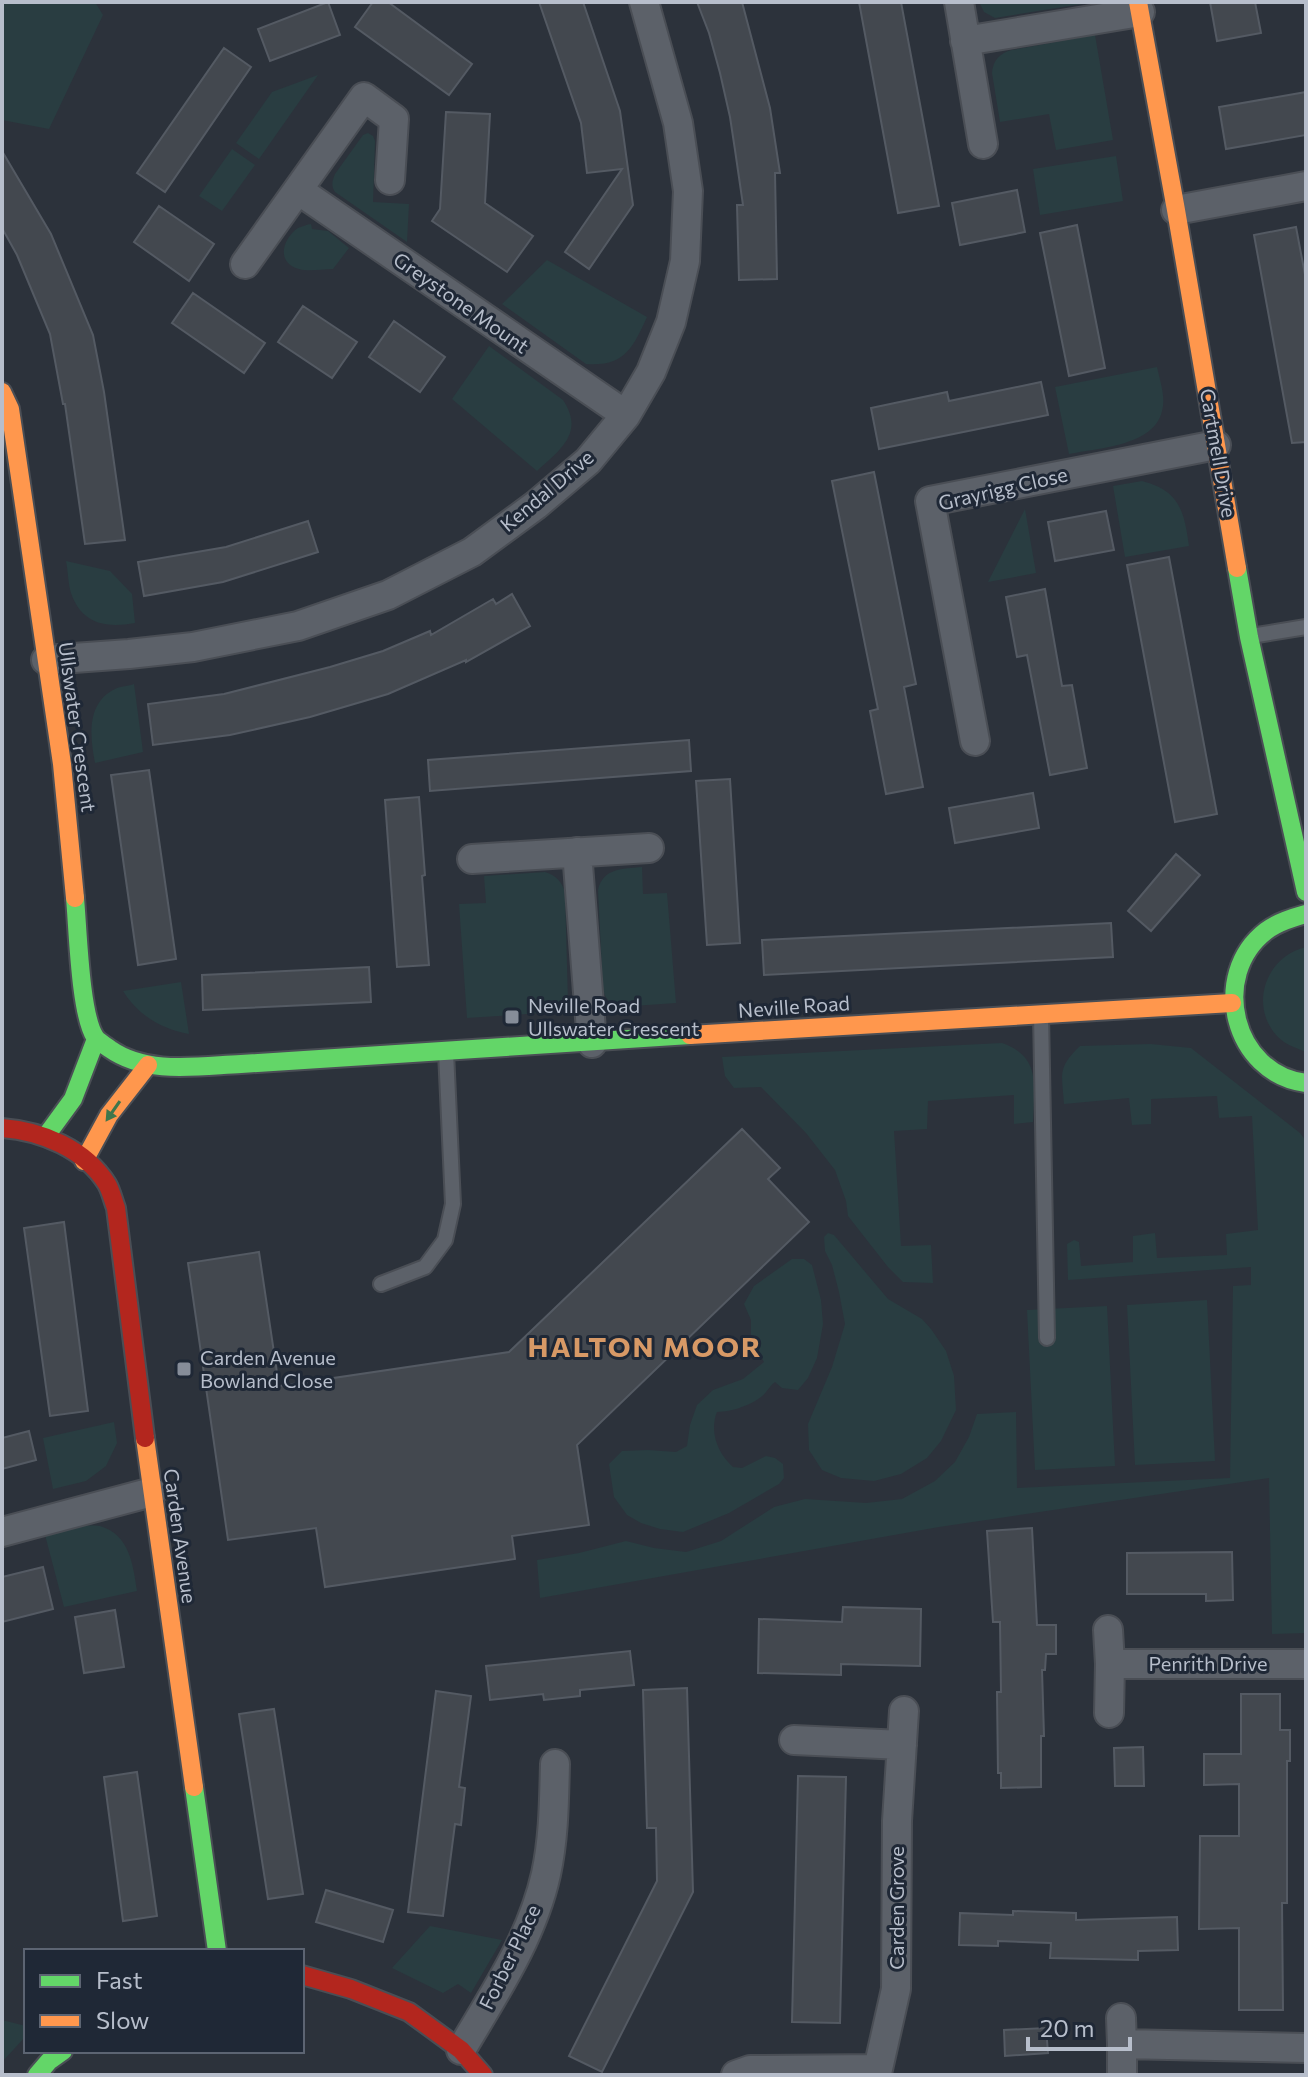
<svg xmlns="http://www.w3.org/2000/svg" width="1308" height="2077" viewBox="0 0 1308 2077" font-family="Commissioner,sans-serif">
<rect width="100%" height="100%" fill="#2c323b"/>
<path fill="#293d41" d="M2 2H95L103 15 49 129 2 120Z
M979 2H1088V3L995 18 984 12Z
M1095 35 1113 140 1056 150 1049 114 1000 122 992 73C993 60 1000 53 1012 50Z
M318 75 259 159 236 143 272 92Z
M368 133 373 136 375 141 373 202 409 204 407 242 335 192C331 186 332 181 335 174L363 135Z
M232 149 255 165 222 211 199 196Z
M1116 156 1123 201 1040 215 1033 169Z
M311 224 312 229 328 231 349 248 333 269C322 269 309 272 299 269 276 263 282 239 298 228 301 227 308 224 311 224Z
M547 260 647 317C633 348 624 367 586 364L502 304Z
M489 346 563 400C585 433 560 450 537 471L452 399Z
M1157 367C1160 381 1166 397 1162 411 1154 446 1098 448 1069 454L1055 387Z
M1142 481C1180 491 1184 511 1189 546L1125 557 1113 486Z
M1025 509 1036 573 988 582Z
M66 561 110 571 132 594 135 623C107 628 82 625 71 593 68 583 68 571 66 561Z
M134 684 143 752 95 763C90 737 86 703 115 689 120 686 129 686 134 684Z
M642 867 643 894 667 893 676 1003 619 1007C609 1003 606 999 603 990L598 890C603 868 622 869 642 867Z
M545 872C557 876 561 881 565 892L568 1002 564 1008 557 1012 467 1018 459 904 486 903 484 876Z
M1306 947V1052C1296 1048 1286 1045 1278 1037 1248 1006 1266 956 1306 947Z
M181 982 189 1034C161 1029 138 1015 123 991Z
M1002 1043C1042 1057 1034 1087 1033 1122L1014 1124V1095L928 1101 927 1129 894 1131 901 1246 931 1245 933 1283 903 1282 888 1267 848 1216 846 1201 835 1170 806 1133 761 1087 734 1088 725 1076 722 1057Z
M1151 1044 1191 1048 1300 1133 1306 1141V1633L1272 1634 1269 1478 939 1527 540 1598 537 1560 579 1553 626 1541 654 1548 686 1552 721 1541 774 1507 805 1499 866 1503 902 1499 935 1481 955 1462 969 1437 977 1414 1016 1412 1017 1488 1230 1478 1233 1286 1251 1285V1267L1068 1280 1067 1244 1074 1240 1079 1242 1081 1266 1133 1262V1236L1155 1233 1157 1258 1227 1255 1226 1234 1258 1230 1252 1116 1219 1118 1217 1096 1151 1099V1124L1132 1125 1129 1098 1064 1104C1062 1074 1057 1068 1080 1046Z
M828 1233 834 1235 888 1299 922 1319 931 1329 946 1351 954 1376 956 1410 941 1441 927 1458 901 1474 874 1481 841 1478 822 1470 809 1450 808 1424 832 1367 845 1324 839 1292 832 1265 825 1251 824 1237Z
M792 1259H804L812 1265 821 1300 823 1324 817 1358 808 1378 798 1390 782 1388 775 1382C771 1385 769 1388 766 1392 757 1404 732 1412 717 1412 709 1432 718 1454 733 1467L742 1468 766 1456 775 1458 783 1464 784 1478 779 1484 729 1513 683 1532 660 1529 641 1523 627 1515 614 1497 609 1464 622 1451 648 1450 676 1452 687 1446 690 1425 697 1405 713 1390 743 1379 764 1362 751 1339V1320L744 1304 754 1286Z
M1207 1300 1215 1461 1135 1465 1127 1305Z
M1107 1306 1115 1466 1035 1470 1027 1310Z
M114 1422 117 1443 106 1466 86 1481 53 1489 43 1438Z
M80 1525C86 1526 94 1525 100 1526 130 1535 133 1565 137 1591L64 1607 45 1535Z
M430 1926 502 1940 471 1993 458 1984 443 1993 392 1968Z
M2 2020 26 2026V2036L2 2062Z"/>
<path fill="#43484f" stroke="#545a63" stroke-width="2" d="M328 2 340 35 270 61 258 29Z
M373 2H388L472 64 449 95 355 27Z
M539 2H583L620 111 633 205 589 269 565 252 622 169 587 173 581 123Z
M697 2H742L770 108 780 173H775L777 279 739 280 737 205H743L735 150 730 117 720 73 709 33Z
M859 2H901L939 206 898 213Z
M1210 2H1255L1261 33 1217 41Z
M224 48 251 67 165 192 137 173Z
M1306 92V135L1226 149 1219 107Z
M446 112 490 114 485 203 533 236 507 272 432 221 440 209Z
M2 151 51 234 93 335 104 392 125 540 85 544 65 404H63L50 334 17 255 2 228Z
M1017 190 1025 232 960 245 952 203Z
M159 206 214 244 189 281 134 242Z
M1077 225 1105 368 1069 376 1040 233Z
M1296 227 1306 280V442L1292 443 1254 235Z
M193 293 265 343 244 373 172 323Z
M303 306 357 342 332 378 278 342Z
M394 321 445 357 420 392 369 357Z
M1041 382 1048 415 879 449 871 408 947 392 949 401Z
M874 472 916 684 904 687 923 787 886 794 870 711 878 709 832 481Z
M1106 511 1114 550 1055 561 1048 522Z
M308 521 318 552 223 582 144 596 138 562 226 547Z
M1169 557 1217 814 1175 822 1127 565Z
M1045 589 1062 686 1072 685 1087 768 1050 775 1027 655 1017 657 1006 597Z
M512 594 530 626 466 662V660L388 694 310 717 230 735 153 745 148 704 224 694 330 667 383 651 430 631 431 635 493 599 496 604Z
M689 740 691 771 430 791 428 760Z
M149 770 176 959 138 965 111 775Z
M730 779 740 943 707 945 696 781Z
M1033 793 1039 828 955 843 949 808Z
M419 797 425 875 422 876 429 965 397 967 385 800Z
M1176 854 1200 875 1151 931 1128 911Z
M1111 923 1113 957 764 975 762 940Z
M369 967 371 1002 203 1010 202 975Z
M742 1129 780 1168 768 1179 809 1222 577 1445 589 1525 512 1536 515 1559 325 1587 316 1528 228 1540 188 1263 259 1252 279 1386 509 1352Z
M64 1222 88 1411 50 1416 24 1228Z
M29 1431 36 1460 2 1469V1438Z
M1032 1528 1037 1625H1056V1654H1046L1045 1670H1042L1044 1736H1041V1787L1001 1788V1773H998L997 1692H1001L1000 1622H993L987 1531Z
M1232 1552 1233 1600 1206 1601V1594H1127V1553Z
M43 1567 53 1609 2 1622V1577Z
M843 1607 921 1609 920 1666 841 1664V1675L758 1673 759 1619 842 1622Z
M115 1610 124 1667 84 1673 75 1617Z
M630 1651 634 1685 580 1690V1696L544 1700 543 1694 490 1700 486 1666Z
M687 1688 693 1892 602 2072 569 2056 657 1881 656 1828H647L643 1690Z
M436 1691 471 1696 459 1787 465 1788 461 1825 455 1824 443 1916 408 1912Z
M1241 1694H1280V1730H1290V1761H1287V1903H1282L1283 2010H1239V1928L1199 1929 1200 1836H1239V1784L1204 1785V1754H1241Z
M274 1709 303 1894 268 1899 239 1714Z
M1143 1747 1144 1786H1115L1114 1748Z
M137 1772 157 1916 123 1921 104 1777Z
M798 1776 846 1777 840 2023 792 2022Z
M326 1890 393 1910 383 1942 316 1922Z
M1013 1911 1076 1913V1920L1177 1917 1178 1950 1138 1951V1960L1050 1958 1051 1943 998 1941V1946L959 1945 960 1913 1013 1915Z
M1046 2028 1048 2053 1005 2056 1004 2030Z"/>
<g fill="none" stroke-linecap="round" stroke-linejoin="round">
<defs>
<path id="lane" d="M1251 636 1306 627
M1041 1014 1047 1338
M381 1284 425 1267 445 1240 453 1204 446 1052"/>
<path id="street" d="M959 2 983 144
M965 41 1140 12
M298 190 626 415
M1176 210 1306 186
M245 264 364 97 394 119 390 180
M46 660 129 654 193 647 298 626 388 595 472 552 536 505 588 461 626 415 651 372 671 322 685 261 688 191 678 123 644 2
M975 741 930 501 1216 445
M577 852 592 1043
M472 859 649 848
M2 1532 152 1492
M1108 1630 1110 1664
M1109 1713 1110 1664H1306
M794 1740 902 1745
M1121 2018 1122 2044
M461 2050C494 1994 532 1938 546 1874 554 1837 554 1800 555 1764
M736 2075 750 2070 878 2069 896 1989 897 1821 904 1711
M1122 2075V2044L1306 2048"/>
<path id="fast" d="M1237 568 1249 637 1306 892
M75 898C78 930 80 1014 95 1037 98 1042 105 1045 110 1049 147 1075 198 1066 241 1064L690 1035
M1306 914C1292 918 1278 922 1266 931 1209 975 1233 1074 1306 1083
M46 1136 73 1099 96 1039
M194 1787 217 1951
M37 2075 49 2061 63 2051"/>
<path id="slow" d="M1138 2 1176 210 1237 568
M2 392 10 409 62 764 75 898
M690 1035 1232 1003
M84 1161 109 1115 148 1065
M145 1438 194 1787"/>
<path id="jam" d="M2 1128C42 1131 85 1149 107 1184 111 1191 113 1200 116 1208L145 1438
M302 1975 351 1989 409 2012 461 2050 483 2075"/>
</defs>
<use href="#lane" stroke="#4a4e55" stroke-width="18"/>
<use href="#street" stroke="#4a4e55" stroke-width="32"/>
<use href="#fast" stroke="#4a4e55" stroke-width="22"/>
<use href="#slow" stroke="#4a4e55" stroke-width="22"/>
<use href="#jam" stroke="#4a4e55" stroke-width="22"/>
<use href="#lane" stroke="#5c6169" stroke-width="14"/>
<use href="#street" stroke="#5c6169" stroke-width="28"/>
<use href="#fast" stroke="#63d668" stroke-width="18"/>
<use href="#slow" stroke="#ff974d" stroke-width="18"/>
<use href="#jam" stroke="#b3261e" stroke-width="18"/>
</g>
<defs><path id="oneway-solid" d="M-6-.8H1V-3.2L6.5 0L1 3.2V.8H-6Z" transform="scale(2)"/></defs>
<use fill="#3e764c" href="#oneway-solid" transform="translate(113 1111) rotate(125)"/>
<g fill="#868d99" stroke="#1f2836" stroke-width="3">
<rect x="504" y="1009" width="16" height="16" rx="4"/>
<rect x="176" y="1361" width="16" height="16" rx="4"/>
</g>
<g text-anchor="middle" stroke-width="6" stroke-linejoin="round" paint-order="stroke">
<g font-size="20" fill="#b7becb" stroke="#1f2836">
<text transform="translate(461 303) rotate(35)" y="7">Greystone Mount</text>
<text transform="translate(1218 453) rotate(80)" y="7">Cartmell Drive</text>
<text transform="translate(1003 489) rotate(-13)" y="7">Grayrigg Close</text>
<text transform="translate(547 491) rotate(-40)" y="7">Kendal Drive</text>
<text transform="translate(77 727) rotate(82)" y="7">Ullswater Crescent</text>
<text transform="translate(794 1007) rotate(-4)" y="7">Neville Road</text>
<text transform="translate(180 1536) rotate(82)" y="7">Carden Avenue</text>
<text x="1208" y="1671">Penrith Drive</text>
<text transform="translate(897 1908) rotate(-90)" y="7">Carden Grove</text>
<text transform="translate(510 1957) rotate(-64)" y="7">Forber Place</text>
</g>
<g font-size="20" fill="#b7becb" stroke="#1f2836" text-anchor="start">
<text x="528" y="1013">Neville Road<tspan x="528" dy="23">Ullswater Crescent</tspan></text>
<text x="200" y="1365">Carden Avenue<tspan x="200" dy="23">Bowland Close</tspan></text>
</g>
<g font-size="28" font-weight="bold" letter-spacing="2" fill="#d79966" stroke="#1f2836">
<text x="645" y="1357">HALTON MOOR</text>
</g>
</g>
<rect width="1308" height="2077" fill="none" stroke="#b7becb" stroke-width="8"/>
<rect x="24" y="1949" width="280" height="104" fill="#1f2836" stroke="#5c6472" stroke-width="2"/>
<rect x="40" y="1975" width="40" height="12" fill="#63d668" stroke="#5c6472" stroke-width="2"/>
<text x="96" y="1989" font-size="24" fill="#b7becb">Fast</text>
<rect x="40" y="2015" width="40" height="12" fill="#ff974d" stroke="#5c6472" stroke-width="2"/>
<text x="96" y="2029" font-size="24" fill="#b7becb">Slow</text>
<path d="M1028 2037v12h102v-12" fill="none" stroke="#b7becb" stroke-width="4"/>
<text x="1040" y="2037" font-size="24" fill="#b7becb" stroke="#1f2836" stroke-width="6" paint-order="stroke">20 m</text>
</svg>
